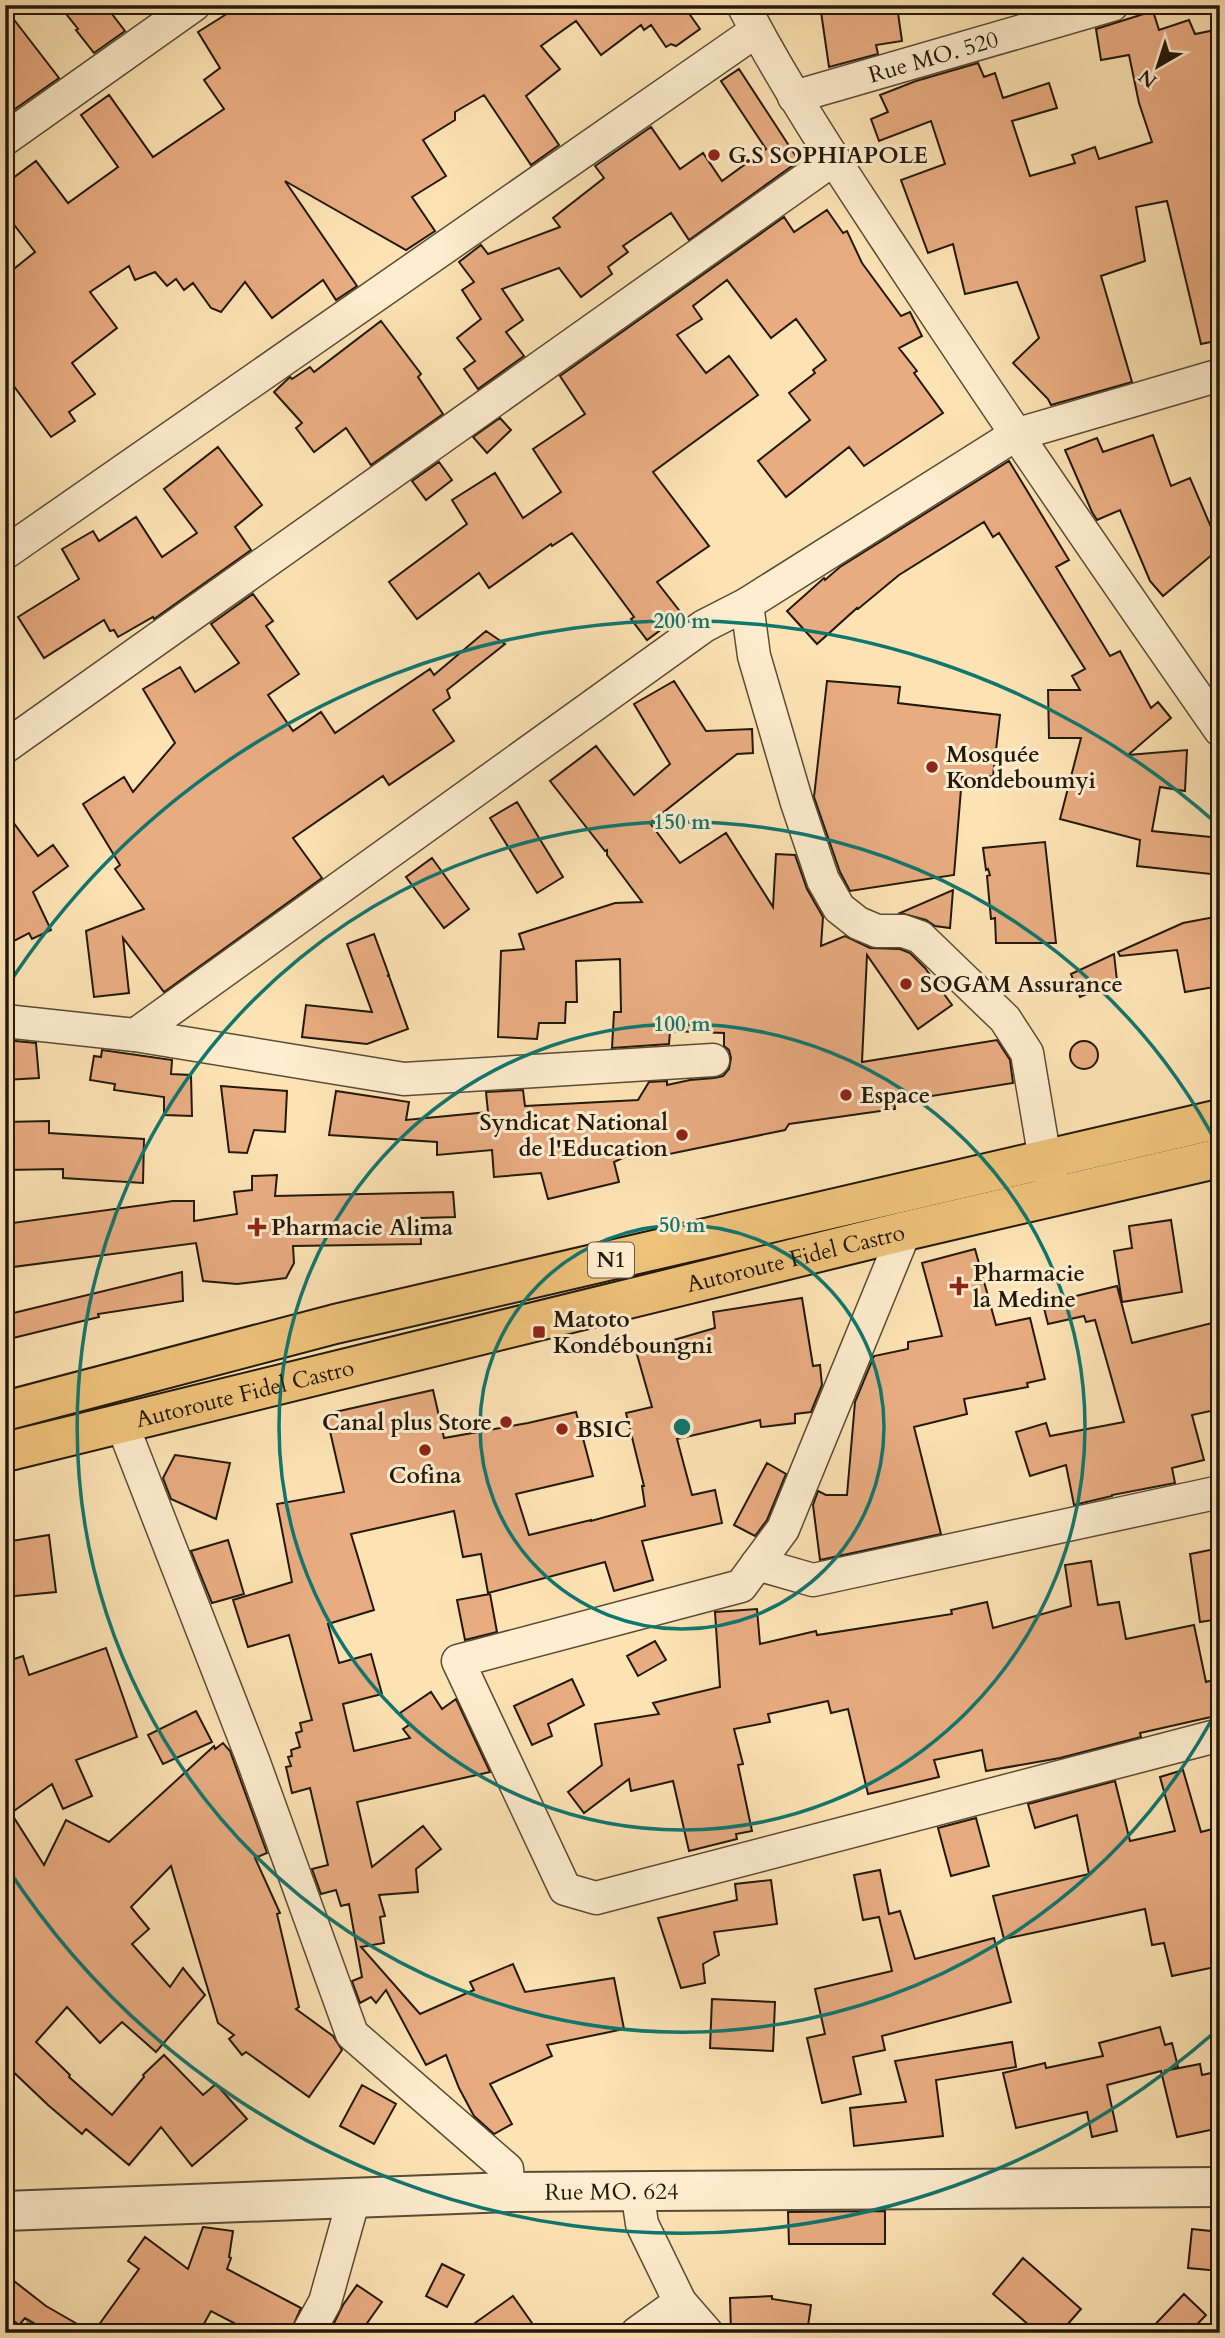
<svg xmlns="http://www.w3.org/2000/svg" width="1225" height="2338" viewBox="0 0 1225 2338" font-family="Cardo,serif">
<rect width="100%" height="100%" fill="#fde3b4"/>
<filter id="stains"><feTurbulence type="fractalNoise" baseFrequency=".00286" numOctaves="4"/><feColorMatrix values="0 0 0 0 .2 0 0 0 0 .09 0 0 0 0 .02 0 0 0 .5 -.17"/></filter>
<radialGradient id="worn" r=".72"><stop offset=".6" stop-color="#630" stop-opacity="0"/><stop offset="1" stop-color="#630" stop-opacity=".3"/></radialGradient>
<g fill="none" stroke-linecap="round" stroke-linejoin="round">
<path stroke="#717a74" stroke-width="8" d="M30 2320 47 2333"/>
</g>
<path fill="#e9ac81" stroke="#22190c" stroke-width="2" d="M59 5H105L125 31 94 53 76 30 78 29Z
M241 5H683L700 29 676 46 671 44 666 47 651 25 644 30 641 25 601 55 576 21 541 46 560 69 526 96 559 145 531 165 484 95 455 112V120L423 140 446 176 412 197 435 231 406 250 285 181 357 286 336 300 323 280 272 318 245 282 221 312 211 308 193 283 184 290 176 279 167 286 155 272 135 280 129 266 90 292 117 328 72 363 95 394 69 412 75 421 51 437 5 374V276L35 252 5 213V184L36 161 68 203 118 167 81 115 109 95 153 157 224 109 204 80 220 68 198 32Z
M820 5H842L845 14 897 6 902 41 876 45 878 54 829 67Z
M5 8 59 78 5 116Z
M1153 11 1159 30 1189 20 1195 34 1220 29V242L1211 245 1220 283V340L1201 344 1167 201 1136 207 1145 261 1101 276 1132 382 1051 405 1048 399 1013 363 1039 338 1017 282 965 294 953 244 928 253 901 180 945 164 931 121 879 141 871 119 888 112 880 95 916 81 978 63 984 77 995 73 1003 98 1049 83 1057 108 1012 121 1030 176 1075 163 1072 155 1095 147 1099 159 1152 142 1139 103 1129 55 1101 60 1096 29Z
M739 69 799 161 689 240 671 213 623 246 628 252 608 267 612 274 581 297 559 268 502 289 523 320 506 332 524 356 478 389 464 369 475 361 457 338 481 319 462 290 474 282 459 262 481 245 488 254 560 227 553 218 604 178 595 166 651 127 680 169 703 153 722 181 766 149 721 81Z
M827 210 843 233 847 231 862 263 901 316 910 312 922 336 899 348 917 371 914 373 943 413 864 466 849 447 786 497 758 461 810 420 789 393 815 373 813 370 826 360 796 319 771 338 727 280 693 306 702 319 677 335 706 373 729 356 758 395 653 472 709 546 657 582 682 614 647 640 631 619 634 617 572 533 552 546 551 544 489 588 479 573 417 619 389 582 467 524 452 500 495 473 523 518 561 492 533 449 585 414 560 376 784 217 794 232Z
M381 321 421 374 418 377 443 414 371 465 346 428 314 452 296 428 302 423 274 392 290 377 292 379 310 367 314 372Z
M500 418 511 430 487 453 473 437Z
M1153 435 1171 486 1190 478 1220 548 1163 596 1150 581 1120 510 1097 520 1092 512 1065 450 1097 438 1103 452Z
M218 447 262 505 235 527 251 550 154 619 153 617 118 637 114 630 110 631 104 620 44 658 18 617 79 579 62 549 93 531 99 541 136 517 162 557 197 533 164 489Z
M1009 461 1069 560 1056 567 1110 656 1120 651 1151 708 1158 702 1171 718 1128 755 1187 750 1185 791 1160 787 1152 831 1220 838V875L1137 866 1140 840 1060 819 1081 738H1049L1048 690H1080L1072 676 1085 669 999 533 993 537 984 522 899 575 858 609 857 608 817 644 787 611 824 578 825 580 840 567Z
M439 462 452 480 426 500 412 481Z
M253 594 273 621 266 626 299 674 268 695 293 731 321 712 335 733 430 669 434 675 486 631 505 644 447 690 450 698 433 710 454 741 389 785 383 776 293 838 322 878 164 992 123 938 129 993 94 997 86 931 144 909 115 869 120 865 83 804 124 777 133 792 175 743 143 689 180 667 195 692 239 663 211 624Z
M674 681 706 731 752 729 753 753 737 754 650 823 680 863 726 833 773 907 776 854 795 855 807 889 823 917 821 946 845 936 870 948 900 949 910 953 925 968 952 1005 918 1029 867 955 862 1062 997 1040 1010 1060 1013 1083 894 1102 895 1109 789 1124 785 1130 660 1156 648 1146 614 1162 619 1182 548 1199 541 1173 494 1177 492 1150 437 1155V1142L329 1135 336 1091 409 1102 406 1120 488 1112 486 1092 523 1090 525 1106 638 1100 649 1082 667 1081V1085L690 1080 714 1078 723 1076 729 1069 731 1058 729 1050 724 1046V1033L670 1031 669 1044 612 1048 614 1012H621L620 959 576 961 577 1002H566L565 1023H539L537 1039 498 1037 501 951 524 949 519 934 615 903 642 902 607 855V850L605 851 550 781 596 746 634 795 670 764 634 704Z
M827 681 900 687 898 703 1000 715 993 776 962 777 954 875 850 891 840 872 814 797Z
M517 802 563 877 537 893 490 818Z
M5 811 38 856 53 845 68 866 33 892 51 930 32 939 29 933 14 941 11 935 5 937Z
M1045 842 1056 943H996L995 918 991 919 987 876 990 875 988 869 986 870 983 848Z
M432 858 469 909 444 928 406 877Z
M953 890 950 928 935 926 926 920 900 913Z
M1220 916V986L1185 992 1177 950 1120 956 1118 952 1183 923Z
M374 934 389 975 387 976H389L408 1029 367 1044 302 1037 306 1005 372 1012 347 944Z
M1114 954 1117 981 1080 997 1071 974Z
M5 1040 36 1043 39 1078 5 1080Z
M1070 1055a14 14 0 1 1 28 0a14 14 0 1 1-28 0Z
M102 1050 172 1060 171 1074 191 1075 192 1116 164 1115V1097L114 1090 115 1084 90 1080 94 1056 101 1057Z
M221 1086 287 1091 285 1132 254 1130 247 1153 229 1152Z
M49 1121V1133L144 1139 143 1183 63 1178V1169L5 1170V1122Z
M277 1175 275 1196 453 1192 455 1217 420 1218 421 1244 293 1246 294 1263 286 1278 237 1284 203 1281 196 1243 5 1268V1224L173 1201H194V1221L237 1214 234 1192 252 1190V1176Z
M1171 1220 1182 1292 1122 1302 1114 1251 1132 1248 1129 1226Z
M975 1249 996 1325 1030 1318 1045 1379 1027 1383 1028 1387 964 1399 967 1414 914 1427 941 1534 820 1560 813 1505 818 1491 826 1495H847L855 1402 874 1356 908 1349V1342L942 1336 922 1263Z
M182 1272 183 1301 98 1314 99 1317 5 1340V1315Z
M1117 1286 1132 1343 1220 1321V1364L1212 1366 1220 1396V1409L1192 1415 1204 1460 1172 1468 1175 1483 1112 1495V1496L1074 1505 1066 1465 1030 1476 1016 1432 1046 1423 1050 1436 1124 1422 1095 1320 1086 1322 1084 1316 1048 1324 1043 1304Z
M802 1298 813 1366 820 1365 822 1385 811 1412 795 1414V1423L761 1427 760 1420 677 1439 692 1495 715 1490 722 1523 642 1541 653 1580 614 1591 605 1562 488 1593 481 1554 463 1557 454 1511 351 1534 374 1610 328 1624 339 1663 371 1654 382 1694 343 1704 354 1751 410 1738 403 1729 409 1725 400 1713 431 1692 442 1709 456 1699 490 1772 357 1802 372 1867 423 1826 441 1849 416 1869 418 1892 379 1895 385 1916 380 1917 384 1943 361 1947 420 2014 474 1990 470 1982 513 1964 525 1992 614 1978 624 2029 547 2045 552 2056 490 2084 512 2124 494 2134 474 2116 459 2088 446 2055 426 2065 386 1990 376 2003 371 1997 360 2003 352 1981 362 1977 349 1904 341 1906 336 1890 321 1894 312 1869 328 1865 310 1788 292 1793 286 1767 291 1766 288 1757 292 1756 291 1750 300 1747 296 1733 302 1731 300 1723 312 1720 289 1635 248 1647 233 1600 292 1582 277 1504 344 1492 326 1414 433 1390 444 1438 528 1423 576 1412 593 1476 516 1494 529 1535 591 1520V1521L645 1506 642 1486H644L626 1413 652 1407 636 1351 715 1328 713 1312Z
M175 1455 230 1463 216 1519 171 1499 163 1478Z
M767 1463 786 1474 767 1520 755 1536 734 1525Z
M49 1535 56 1592 5 1597V1542Z
M228 1540 244 1594 212 1603 191 1551Z
M1220 1548V1619L1200 1622 1190 1554Z
M1091 1561 1098 1605 1119 1602 1126 1639 1194 1625 1206 1682 1220 1678V1715L1140 1733 1141 1737 1060 1758 986 1771 982 1750 934 1760 939 1777 868 1794 848 1709 831 1713 828 1701 768 1714 770 1722 734 1729 743 1764 738 1765 752 1831 736 1834 737 1839 689 1851 673 1781 631 1791 629 1779 584 1813 568 1792 602 1765 595 1724 659 1714 653 1703 720 1687 715 1612 757 1609 760 1644 816 1631 817 1635 952 1614 951 1610 987 1602 993 1628 1071 1606 1065 1565Z
M490 1594 497 1632 465 1640 457 1600Z
M655 1641 666 1660 638 1676 627 1656Z
M106 1648 137 1737 76 1760 92 1796 63 1809 52 1784 11 1813 44 1865 66 1820 109 1842 214 1746 215 1749 223 1743 230 1751 267 1853 255 1858 280 1913 277 1914 299 2007 296 2009 333 2036 342 2050 309 2097 246 2052 242 2055 229 2039 234 2035 218 2023 171 1866 131 1907 149 1929 132 1944 170 1987 183 1968 205 1995 156 2052 122 2022 100 2043 67 2007 36 2042 70 2075 69 2077 112 2115 144 2077 143 2075 164 2055 203 2095 216 2084 247 2119 192 2166 161 2127 129 2165 86 2129 82 2134 48 2105 5 2064V1662L23 1656 29 1675Z
M572 1679 584 1705 548 1724 552 1736 532 1745 514 1706Z
M196 1711 212 1742 163 1764 148 1735Z
M1183 1770 1201 1832 1220 1827V1966L1172 1976 1164 1943 1152 1945 1145 1909 1004 1939 993 1896 1089 1874 1077 1815 1035 1828 1028 1804 1115 1781 1130 1841 1175 1831 1160 1777Z
M976 1818 989 1866 951 1876 938 1828Z
M880 1870 889 1914 900 1911 915 1959 994 1938 1011 2002 882 2036 885 2050 853 2057 861 2094 822 2103 807 2038 825 2034 815 1989 892 1971 879 1917 863 1920 854 1875Z
M771 1880 777 1924 714 1932 719 1955 703 1964 705 1983 681 1988 658 1918 737 1900 735 1884Z
M712 1999 775 2002 773 2051 710 2048Z
M1160 2027 1165 2045 1172 2043 1178 2067 1164 2071 1200 2064 1202 2075 1211 2073 1220 2118V2128L1177 2137 1161 2071 1107 2085 1117 2131 1092 2137 1087 2112 1016 2128 1003 2073 1045 2063 1046 2068 1103 2056 1099 2043Z
M1012 2042 1016 2067 936 2080 943 2136 854 2146 850 2108 906 2102 895 2061Z
M362 2085 396 2104 374 2144 340 2126Z
M885 2211V2244H789L788 2212Z
M203 2227 233 2231 229 2257 231 2258 227 2269 301 2308 290 2333H253L211 2311 199 2333H51L25 2318 19 2325 5 2314V2274L46 2306 93 2333 139 2269 128 2261 145 2237 188 2269Z
M1192 2229 1220 2232V2271L1188 2268Z
M1023 2258 1081 2309 1060 2333H1038L993 2294Z
M442 2264 464 2275 447 2307 426 2296Z
M357 2285 382 2302 360 2333H329L343 2305Z
M1184 2294 1206 2315 1189 2333H1147Z
M513 2296 539 2333H461Z
M772 2296V2299L811 2305 807 2333H731L730 2298Z"/>
<g fill="none" stroke-linecap="round" stroke-linejoin="round">
<defs>
<g id="minor">
<path d="M743 5C793 101 854 190 913 280 1013 431 1116 581 1220 730"/>
<path id="s1" d="M794 97 1112 5"/>
<path d="M5 139 194 5"/>
<path d="M5 553 756 31"/>
<path d="M5 747 834 159"/>
<path d="M5 1021 135 1035 704 626 747 604"/>
<path d="M135 1035 404 1079 713 1060"/>
<path d="M1051 1181 1045 1160 1027 1053 1005 1019 920 937 903 931H877L858 923 839 908 823 880 797 803 754 656 747 604 1015 435 1220 375"/>
<path d="M905 1231 783 1529 741 1586 458 1661 565 1889 596 1898 1220 1735"/>
<path d="M122 1424 253 1760 352 2034 507 2169 509 2192"/>
<path d="M757 1564 813 1580 1220 1492"/>
<path d="M637 2190 642 2224 680 2302 707 2333"/>
<path d="M308 2333 325 2302 354 2198"/>
<path d="M637 2333 680 2302"/>
</g>
<g id="tertiary">
<path id="s2" d="M5 2211 509 2192 1220 2187"/>
</g>
<g id="trunk">
<path d="M5 1411 335 1324 1220 1119"/>
<path id="s3" d="M5 1452 905 1231 1220 1158"/>
</g>
</defs>
<use href="#minor" stroke="#594c36" stroke-width="35"/>
<use href="#tertiary" stroke="#594c36" stroke-width="42"/>
<use href="#trunk" stroke="#22190c" stroke-width="42"/>
<use href="#minor" stroke="#feedce" stroke-width="32"/>
<use href="#tertiary" stroke="#feedce" stroke-width="38"/>
<use href="#trunk" stroke="#eec27a" stroke-width="38"/>
</g>
<g fill="none" stroke="#0f766e" stroke-width="3.5">
<circle cx="682" cy="1427" r="202"/>
<circle cx="682" cy="1427" r="403"/>
<path d="M1219 1706A605 605 0 1 1 1219 1148"/>
<path d="M1216 2031A806 806 0 0 1 6 1866M6 988A806 806 0 0 1 1216 823"/>
</g>
<g fill="#8f2418" stroke="#feedce" stroke-width="2.5">
<circle cx="714" cy="155" r="7"/>
<circle cx="932" cy="767" r="7"/>
<circle cx="906" cy="984" r="7"/>
<circle cx="846" cy="1095" r="7"/>
<circle cx="682" cy="1135" r="7"/>
<path d="M253.5 1216.5h7v7h7v7h-7v7h-7v-7h-7v-7h7z"/>
<path d="M955.5 1275.5h7v7h7v7h-7v7h-7v-7h-7v-7h7z"/>
<rect x="532" y="1325" width="14" height="14" rx="3.5"/>
<circle cx="506" cy="1422" r="7"/>
<circle cx="562" cy="1429" r="7"/>
<circle cx="425" cy="1450" r="7"/>
</g>
<g text-anchor="middle" stroke-width="6" stroke-linejoin="round" paint-order="stroke">
<rect fill="#feedce" stroke="#645946" stroke-width="2" x="588" y="1242.5" width="46" height="35" rx="5"/>
<g font-size="21" font-weight="bold" fill="#22190c">
<text x="611" y="1267">N1</text>
</g>
<g font-size="23" fill="#22190c" stroke="#feedce">
<text dy="8" stroke="none"><textPath href="#s1" startOffset="145">Rue MO. 520</textPath></text>
<text dy="8" stroke="none"><textPath href="#s3" startOffset="814">Autoroute Fidel Castro</textPath></text>
<text dy="8" stroke="none"><textPath href="#s3" startOffset="247">Autoroute Fidel Castro</textPath></text>
<text dy="8" stroke="none"><textPath href="#s2" startOffset="607">Rue MO. 624</textPath></text>
</g>
<g font-size="23" font-weight="bold" fill="#22190c" stroke="#feedce" text-anchor="start">
<text x="728" y="163">G.S SOPHIAPOLE</text>
<text x="946" y="762">Mosquée<tspan x="946" dy="26">Kondeboumyi</tspan></text>
<text x="920" y="992">SOGAM Assurance</text>
<text x="860" y="1103">Espace</text>
<text x="668" y="1130" text-anchor="end">Syndicat National<tspan x="668" dy="26">de l'Education</tspan></text>
<text x="271" y="1235">Pharmacie Alima</text>
<text x="973" y="1281">Pharmacie<tspan x="973" dy="26">la Medine</tspan></text>
<text x="553" y="1327">Matoto<tspan x="553" dy="26">Kondéboungni</tspan></text>
<text x="492" y="1430" text-anchor="end">Canal plus Store</text>
<text x="576" y="1437">BSIC</text>
<text x="425" y="1483" text-anchor="middle">Cofina</text>
</g>
</g>
<circle cx="682" cy="1427" r="10" fill="#0f766e" stroke="#feedce" stroke-width="3.5"/>
<g font-size="21" text-anchor="middle" font-weight="bold" fill="#0f766e" stroke="#feedce" stroke-width="6" stroke-linejoin="round" paint-order="stroke">
<text x="682" y="628">200 m</text>
<text x="682" y="829">150 m</text>
<text x="682" y="1031">100 m</text>
<text x="682" y="1232">50 m</text>
</g>
<rect width="1225" height="2338" fill="none" stroke="#fde3b4" stroke-width="28"/>
<rect x="7" y="7" width="1211" height="2324" fill="none" stroke="#22190c" stroke-width="3.5"/>
<rect x="14" y="14" width="1197" height="2310" fill="none" stroke="#22190c" stroke-width="2"/>
<g transform="translate(1158 66) rotate(219)" stroke="#feedce" stroke-width="5" paint-order="stroke">
<path d="M0-5L12 26L0 18L-12 26Z" fill="#22190c"/>
<text y="-10" font-size="19" font-weight="bold" text-anchor="middle" fill="#22190c">N</text>
</g>
<rect width="100%" height="100%" filter="url(#stains)"/>
<rect width="100%" height="100%" fill="url(#worn)"/>
</svg>
